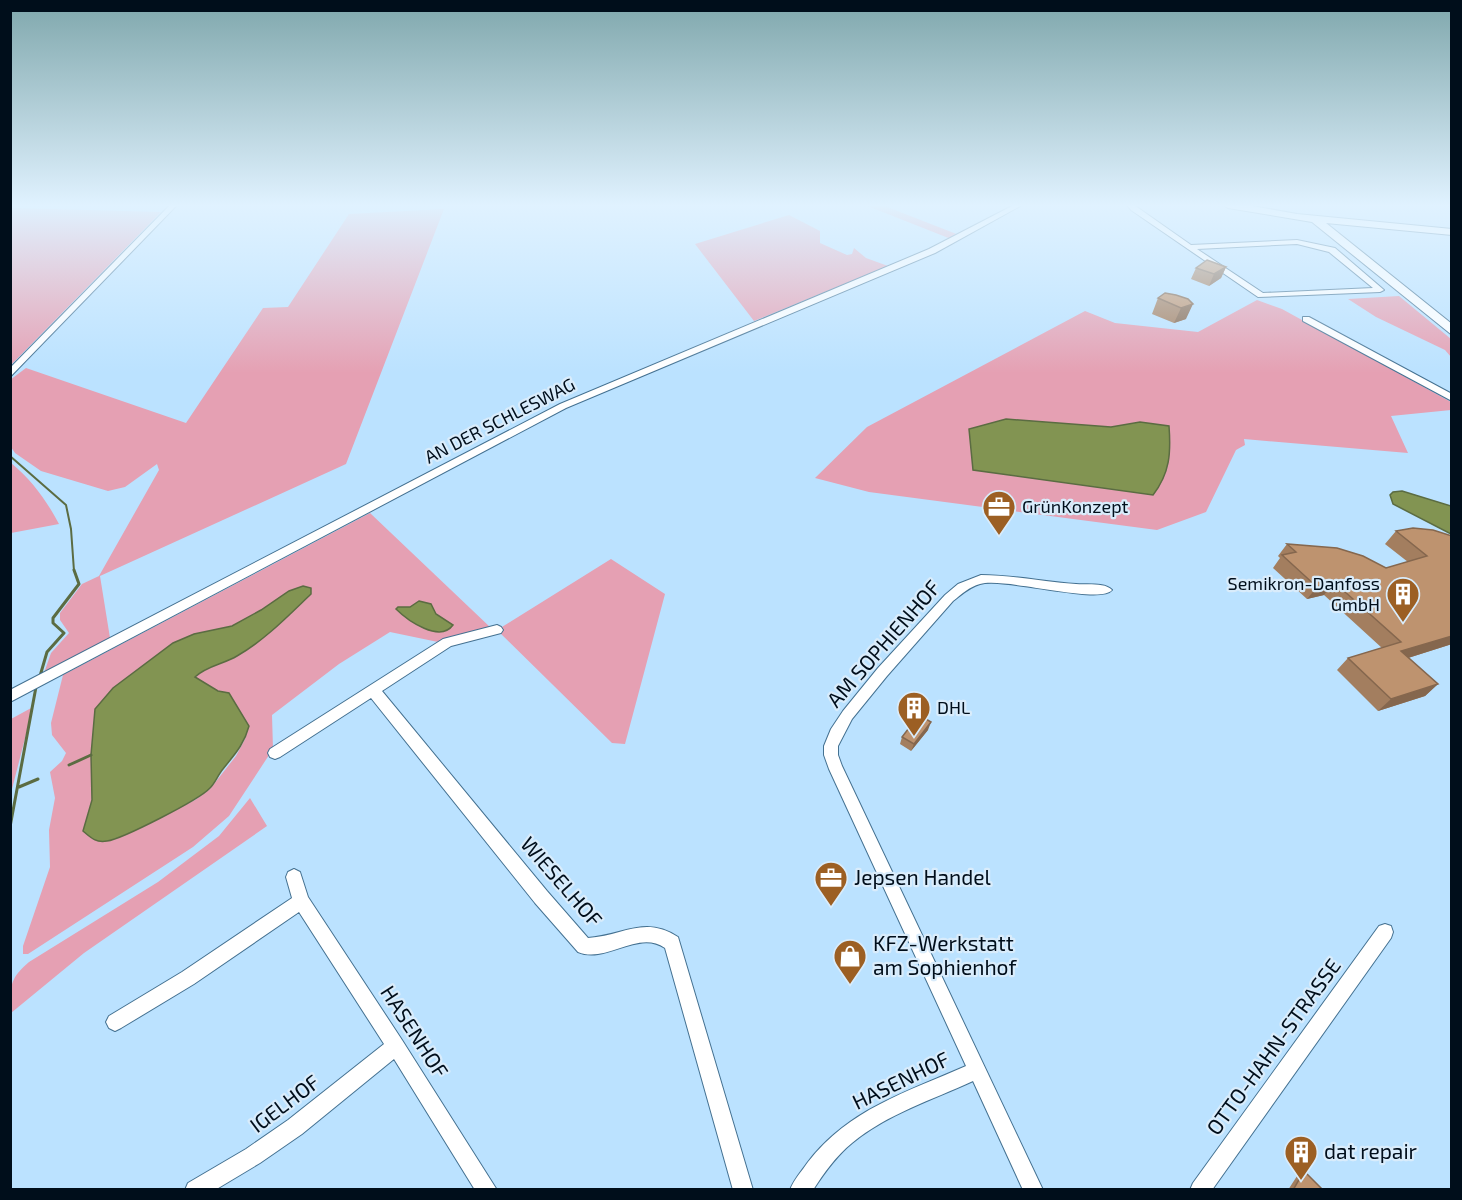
<svg xmlns="http://www.w3.org/2000/svg" width="1462" height="1200" viewBox="0 0 1462 1200" font-family="'Exo 2',sans-serif">
<rect width="100%" height="100%" fill="#bbe2ff"/>
<path fill="#e5a0b3" fill-rule="evenodd" d="M865 205H882L959 235 951 239Z
M11 208 161 212 11 365 10 208Z
M444 209 346 464 100 576 110 638 44 673 51 653 69 633 60 620V613L82 584 99 576 159 470 157 464 125 487 108 491 41 471 15 453 11 447 10 380 26 368 186 423 263 308 288 307 349 214Z
M789 215 820 231V243L847 255 852 254 854 248 866 258 888 266 754 321 695 244Z
M1399 296 1451 339V357L1445 350 1376 317 1348 299Z
M1257 300 1282 309 1451 402V410L1391 416 1408 453 1244 439 1245 445 1236 450 1206 512 1157 530 869 492 815 478 867 427 1085 311 1115 323 1198 332ZM1006 419 1111 427 1140 422 1153 495 973 470Z
M11 463C31 479 47 501 59 524L11 533Z
M370 513 491 628 438 642 390 632 339 664 272 715 273 749 229 816 193 847 28 954H23V946L50 867 49 830 55 798 50 772 62 761 66 753 52 735 51 723 63 675ZM261 610 236 657 200 672 195 678 218 691 229 693 249 726 245 739 236 756 210 789 195 800 142 827 83 831 92 800 91 754 95 709 194 634 232 626Z
M611 559 665 594 625 744 612 743 497 630Z
M33 707 11 793V719Z
M250 798 267 826 84 953 11 1013C10 987 9 979 29 962L158 882 219 836Z"/>
<path fill="#829452" stroke="#5b6c42" stroke-width="1.5" d="M1006 419 1111 427 1140 422 1169 426C1171 453 1170 473 1153 495L973 470 969 429Z
M1402 491 1451 506V534L1393 504 1390 495 1393 492Z
M303 586 311 588V594C288 616 265 640 237 656 224 664 206 666 195 677L218 691 229 693 249 726C244 745 234 755 223 769 218 775 215 783 210 788 199 800 122 839 107 841 96 843 91 838 83 831L92 800 91 755 95 709 113 688 173 643 194 634 232 626 261 610 289 591Z
M419 601 431 604 436 614 453 625C440 643 408 621 396 609L398 607H410Z"/>
<g fill="none" stroke-linecap="round" stroke-linejoin="round">
<path stroke="#5b6c42" stroke-width="2" d="M10 456 66 505 71 529 74 571"/>
<path stroke="#5b6c42" stroke-width="3" d="M40 676 47 652 64 633 53 623V618L79 584 74 570
M69 765 91 755
M19 787 38 779
M10 827 36 687"/>
<defs>
<path id="street" d="M170 205H177L10 377V368Z
M1014 205H1022L935 253 566 408 10 702V690L560 404 929 249Z
M1127 205H1134L1191 245 1297 240 1335 248 1384 290 1380 292 1258 297 1131 210ZM1297 244 1329 252 1373 288 1263 293 1197 249Z
M1303 317H1309L1452 394V401L1303 321Z
M981 575C1013 575 1044 582 1076 584 1086 585 1105 582 1112 590 1100 605 1005 577 980 584 969 587 962 594 953 601L887 676 852 719 838 746V755L842 766 1043 1190H1023L973 1081C932 1100 887 1114 852 1143 836 1156 824 1173 813 1190H790C794 1179 802 1171 808 1162 849 1109 907 1092 966 1066L829 769 824 755V746L831 729 843 711 878 668 945 595 958 584Z
M497 625 501 627 503 630 501 633 451 646 382 691 547 891 588 938C623 936 644 915 678 937L753 1190H733L665 948C638 929 606 964 578 952L535 903 371 698 280 757 275 759 270 757 268 753 270 749 443 639Z
M294 869 300 872 308 897 402 1040 497 1190H475L394 1059 302 1134 260 1163 215 1190H185L188 1183 246 1149 288 1120 384 1044 299 912 194 984 121 1028 115 1031 109 1028 106 1022 109 1016 182 972 292 898 286 877 288 872Z
M1385 924 1391 926 1393 932 1391 938 1212 1190H1190L1193 1183 1379 926Z"/>
<path id="secondary" d="M1223 205H1247L1297 214 1452 229V235L1326 223 1452 324V335L1312 222 1228 208Z"/>
</defs>
<use href="#street" stroke="#447191" stroke-width="2"/>
<use href="#secondary" stroke="#447191" stroke-width="2"/>
<use href="#street" fill="#fff" fill-rule="evenodd"/>
<use href="#secondary" fill="#fff" fill-rule="evenodd"/>
</g>
<path fill="#a37e5f" d="M1226 267 1221 278 1209 286 1191 279 1196 268Z
M1176 295 1186 319 1174 323 1152 314 1158 298Z
M1396 531 1452 536V644L1408 658 1438 684 1425 696 1378 711 1337 670 1348 658 1382 648 1324 595 1307 599 1273 568 1280 558 1278 556 1287 544 1386 568 1408 562 1385 544Z
M928 730 911 751 900 744 902 737Z
M1304 1171 1323 1190H1288L1299 1173Z"/>
<path fill="#85674e" d="M1226 267 1221 278 1209 286 1214 274Z
M1193 304 1186 319 1174 323 1181 308Z
M1334 582 1324 595 1307 599 1317 587Z
M1452 636V644L1389 664 1401 651Z
M1438 684 1425 696 1378 711 1391 699Z
M931 722 928 730 911 751 914 744Z"/>
<path fill="#be936f" stroke="#85674e" stroke-width="1.5" d="M1207 260 1226 267 1214 274 1196 268Z
M1165 293 1176 295 1188 299 1193 304 1181 308 1158 298Z
M1413 528 1433 530 1452 536V636L1401 651 1438 684 1391 699 1348 658 1401 642 1334 582 1317 587 1282 555 1296 552 1287 544 1337 548 1363 556 1386 568 1427 556 1396 531Z
M919 715 931 722 914 744 902 737Z
M1304 1171 1323 1190H1293Z"/>
<linearGradient id="sky" x2="0" y2="1"><stop stop-color="#7fa7ac"/><stop offset="0.55" stop-color="#e0f2ff"/><stop offset="1" stop-color="#e0f2ff" stop-opacity="0"/></linearGradient>
<rect width="1462" height="373" fill="url(#sky)"/>
<defs>
<symbol id="office-pin" viewBox="-11 -11 22 30"><path d="M0 17L-7.5 6A9.5 9.5 0 1 1 7.5 6Z" fill="#9c5f23" stroke="#d9ecfb"/><path d="M-6-3h4V-5.5h4V-3h4V5H-6ZM-1-4.5V-3h2v-1.5ZM-6 0V1H6V0Z" fill="#fff"/></symbol>
<symbol id="building-pin" viewBox="-11 -11 22 30"><path d="M0 17L-7.5 6A9.5 9.5 0 1 1 7.5 6Z" fill="#9c5f23" stroke="#d9ecfb"/><path d="M-4-6H4V6H1V3H-1V6H-4ZM-2.5-4.3h1.7v1.8h-1.7ZM.8-4.3h1.7v1.8H.8ZM-2.5-1h1.7V.8h-1.7ZM.8-1h1.7V.8H.8Z" fill="#fff"/></symbol>
<symbol id="shop-pin" viewBox="-11 -11 22 30"><path d="M0 17L-7.5 6A9.5 9.5 0 1 1 7.5 6Z" fill="#9c5f23" stroke="#d9ecfb"/><path d="M-5-2.5h2.3a2.7 3.5 0 0 1 5.4 0H5L5.5 6h-11ZM-1.5-2.5h3a1.5 2.3 0 0 0-3 0Z" fill="#fff"/></symbol>
</defs>
<g fill-rule="evenodd">
<use href="#office-pin" x="980" y="488" width="38" height="52"/>
<use href="#building-pin" x="1384" y="575" width="38" height="52"/>
<use href="#building-pin" x="895" y="689" width="38" height="52"/>
<use href="#office-pin" x="812" y="859" width="38" height="52"/>
<use href="#shop-pin" x="831" y="937" width="38" height="52"/>
<use href="#building-pin" x="1282" y="1133" width="38" height="52"/>
</g>
<g text-anchor="middle" stroke-width="4.5" stroke-linejoin="round" paint-order="stroke">
<g font-size="18" fill="#000e1b" stroke="#d9ecfb">
<text transform="translate(500 421) rotate(-27)" y="6">AN DER SCHLESWAG</text>
</g>
<g font-size="18" fill="#000e1b" stroke="#d9ecfb" text-anchor="start">
<text x="1022" y="513">GrünKonzept</text>
<text x="1380" y="590" text-anchor="end">Semikron-Danfoss<tspan x="1380" dy="21">GmbH</tspan></text>
<text x="937" y="714">DHL</text>
</g>
<g font-size="21" fill="#000e1b" stroke="#d9ecfb">
<text transform="translate(884 644) rotate(-49)" y="7">AM SOPHIENHOF</text>
<text transform="translate(561 882) rotate(49)" y="7">WIESELHOF</text>
<text transform="translate(414 1032) rotate(57)" y="7">HASENHOF</text>
<text transform="translate(1274 1047) rotate(-54)" y="7">OTTO-HAHN-STRASSE</text>
<text transform="translate(901 1081) rotate(-26)" y="7">HASENHOF</text>
<text transform="translate(285 1104) rotate(-37)" y="7">IGELHOF</text>
</g>
<g font-size="21" fill="#000e1b" stroke="#d9ecfb" text-anchor="start">
<text x="854" y="885">Jepsen Handel</text>
<text x="873" y="951">KFZ-Werkstatt<tspan x="873" dy="24">am Sophienhof</tspan></text>
<text x="1324" y="1159">dat repair</text>
</g>
</g>
<rect width="1462" height="1200" fill="none" stroke="#000e1b" stroke-width="24"/>
</svg>
